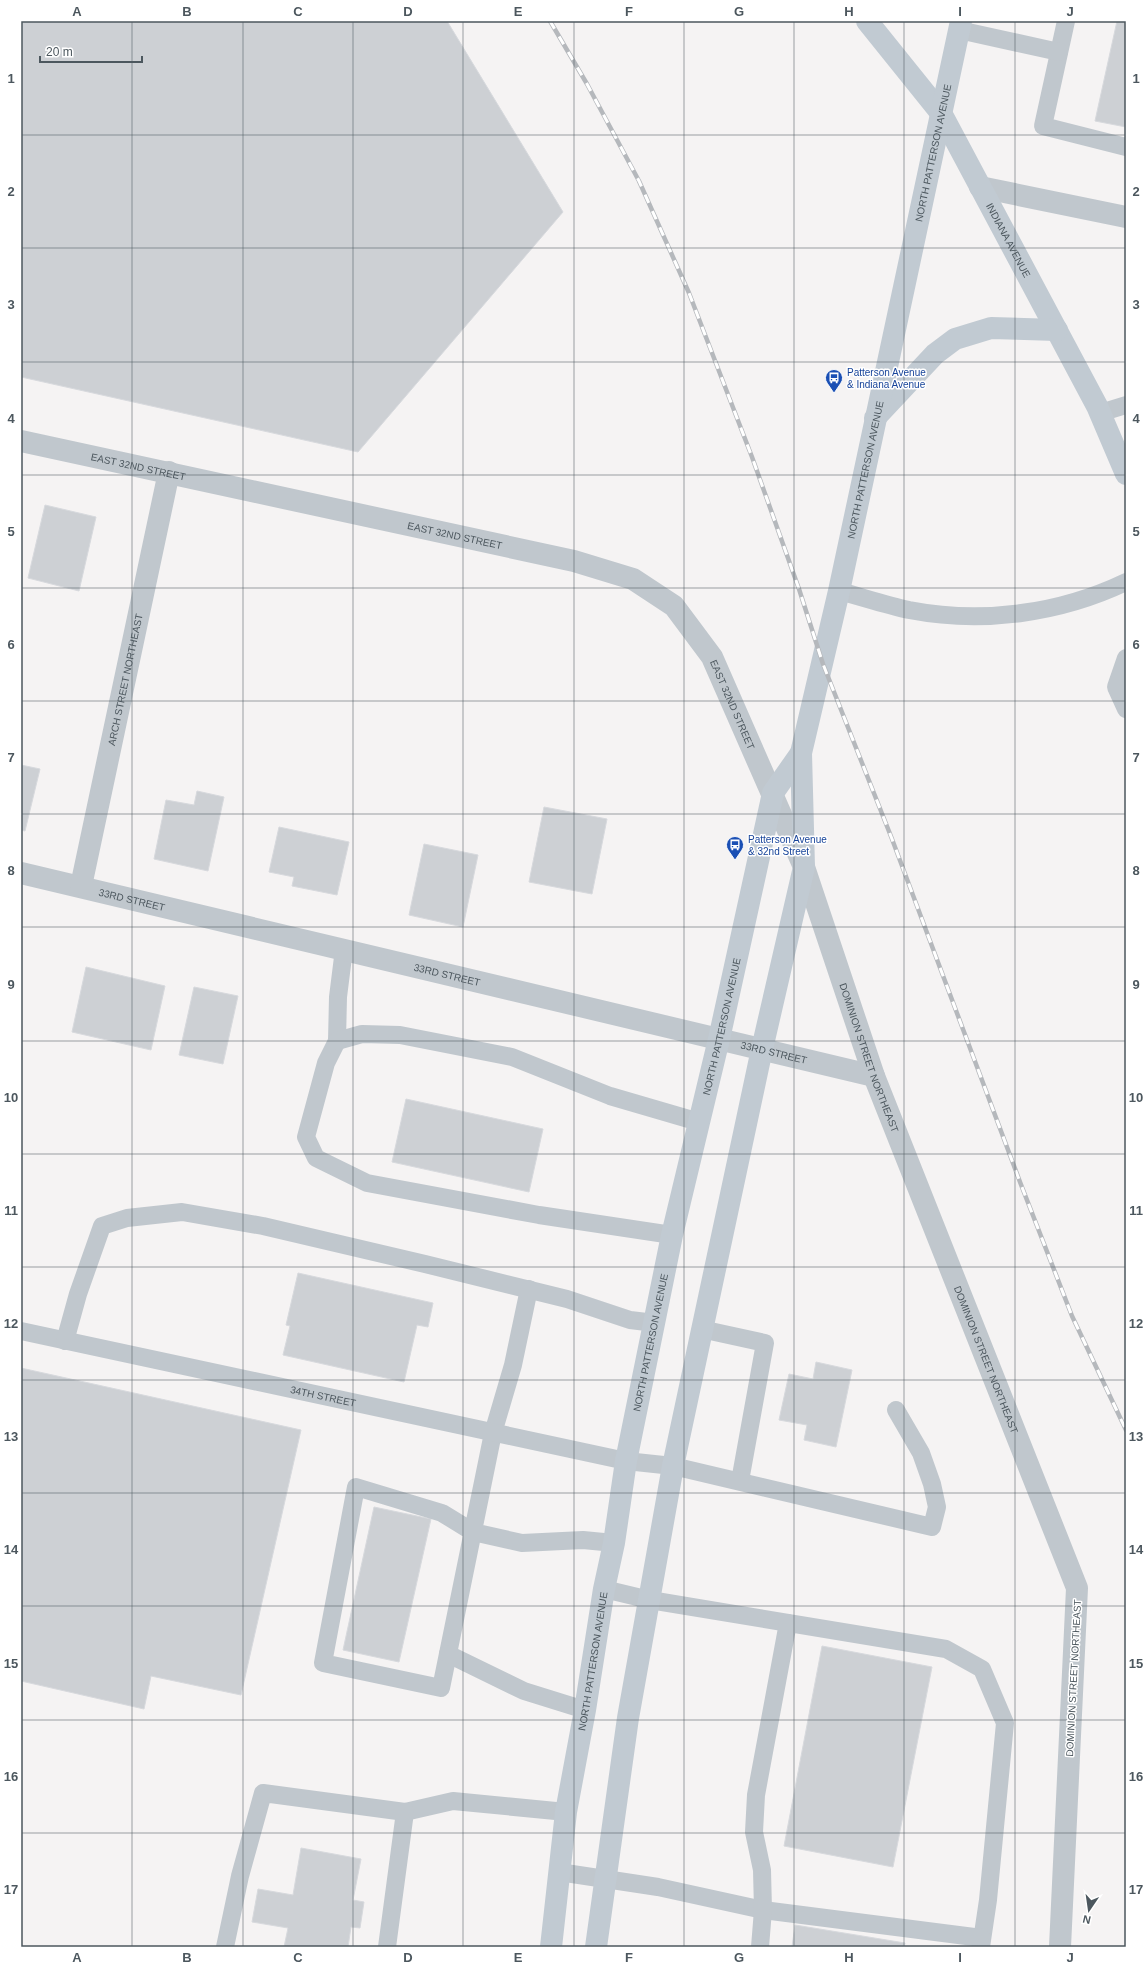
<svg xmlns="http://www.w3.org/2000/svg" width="1147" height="1968" viewBox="0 0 1147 1968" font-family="Helvetica,sans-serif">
<rect width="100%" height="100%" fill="#f5f3f3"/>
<path fill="#cdd0d4" stroke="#d7d9dd" d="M22 21H447L563 212 358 452 21 377Z
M1117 21H1126V127L1095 121Z
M45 505 96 517 79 591 28 578Z
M21 765 40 769 25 831 21 830Z
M197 791 224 797 208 871 154 859 166 800 194 805Z
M544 807 607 819 592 894 529 882Z
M279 827 349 842 337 895 292 886 294 877 269 872Z
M424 844 478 855 463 927 409 915Z
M86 967 165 986 151 1050 72 1032Z
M194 987 238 996 223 1064 179 1055Z
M406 1099 543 1129 529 1192 392 1162Z
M298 1273 433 1303 428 1327 417 1325 404 1382 283 1355 290 1326 286 1325Z
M816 1362 852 1370 836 1447 804 1440 807 1425 779 1420 789 1374 813 1379Z
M21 1368 301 1430 241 1695 151 1676 144 1709 21 1681Z
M374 1507 431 1519 399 1662 343 1650Z
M822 1646 932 1667 893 1867 784 1846Z
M301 1848 361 1859 353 1900 364 1902 360 1928 351 1927 348 1947H284L288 1928 252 1922 258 1889 293 1895Z
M795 1925 905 1943 904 1947H792Z"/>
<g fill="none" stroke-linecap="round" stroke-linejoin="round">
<g stroke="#c0c7cd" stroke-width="18">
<path d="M1066 21 1043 126 1126 147"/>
<path d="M959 30 1059 52"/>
<path d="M1100 413 1126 405"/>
<path d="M839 591C862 597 886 605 909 610 982 624 1059 614 1126 582"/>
<path d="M1126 658 1116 687 1126 709"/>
<path d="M344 949 338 997 337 1041 326 1063 306 1137 316 1158 367 1183 539 1215 672 1235"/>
<path d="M337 1041 362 1034 400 1035 512 1057 610 1096 699 1122"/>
<path d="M529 1289 513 1365 493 1433 441 1688 323 1663 356 1487 442 1513 473 1532 522 1543 583 1540 614 1543"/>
<path d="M701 1329 765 1343 740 1481"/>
<path id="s1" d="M21 1331 626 1461 673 1466 932 1527 937 1507 932 1484 921 1453 896 1410"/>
<path d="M65 1341 78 1294 102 1226 127 1218 182 1212 263 1226 425 1264 567 1299 630 1320 655 1323"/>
<path d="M604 1589 650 1600 946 1649 982 1669 1005 1723 988 1900 981 1947"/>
<path d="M448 1654 524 1691 585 1710"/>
<path d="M559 1872 658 1887 763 1910 982 1938"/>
<path d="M225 1947 240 1876 263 1793 405 1812 453 1801 566 1812"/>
<path d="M387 1947 405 1812"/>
<path d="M760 1947 763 1910 762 1870 754 1832 756 1795 788 1623"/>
</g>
<g stroke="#c0c7cd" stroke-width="22">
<path d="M980 187 1126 217"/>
<path id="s2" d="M21 441 574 561 633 579 674 606 712 657 804 867 874 1076 1077 1588 1060 1947"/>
<path id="s3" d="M21 873 874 1076"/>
<path id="s4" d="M81 886 169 472"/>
</g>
<g stroke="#c1cad2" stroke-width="22">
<path id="s5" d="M867 21 941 113 1097 406 1126 474"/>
<path d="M875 418 935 354 955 339 991 328 1057 330"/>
<path id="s6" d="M551 1947 566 1812 585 1710 604 1589 614 1543 626 1461 672 1235 719 1039 773 793 801 753"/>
<path id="s7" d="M596 1947 628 1718 673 1466 762 1049 804 867 801 753 839 591 961 21"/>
</g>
<defs>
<path id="rail" d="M550 21 587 84 639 181 689 293 752 457 799 589 823 664 892 839 1020 1182 1072 1316 1126 1430"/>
</defs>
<use href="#rail" stroke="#b5b8bc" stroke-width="4.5"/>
<use href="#rail" stroke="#fff" stroke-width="3" stroke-dasharray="9" stroke-linecap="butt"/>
</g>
<path fill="none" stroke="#4c575e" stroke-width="1" stroke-opacity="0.55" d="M132 21V1947M243 21V1947M353 21V1947M463 21V1947M574 21V1947M684 21V1947M794 21V1947M904 21V1947M1015 21V1947M21 135H1126M21 248H1126M21 362H1126M21 475H1126M21 588H1126M21 701H1126M21 814H1126M21 927H1126M21 1041H1126M21 1154H1126M21 1267H1126M21 1380H1126M21 1493H1126M21 1606H1126M21 1720H1126M21 1833H1126"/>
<defs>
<symbol id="bus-pin" viewBox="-11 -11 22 30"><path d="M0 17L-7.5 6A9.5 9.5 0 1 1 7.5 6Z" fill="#1a4fb4" stroke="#fff"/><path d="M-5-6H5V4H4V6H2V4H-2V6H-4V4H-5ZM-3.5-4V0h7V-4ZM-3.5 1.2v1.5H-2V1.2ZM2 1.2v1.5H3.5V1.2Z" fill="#fff"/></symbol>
</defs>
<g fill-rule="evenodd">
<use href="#bus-pin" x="824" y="368" width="20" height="27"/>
<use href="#bus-pin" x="725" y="835" width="20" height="27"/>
</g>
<g text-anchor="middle" stroke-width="3" stroke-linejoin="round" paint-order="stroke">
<g font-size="10" fill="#4c575e" stroke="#fff">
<text dy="4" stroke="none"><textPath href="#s7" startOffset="1829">NORTH PATTERSON AVENUE</textPath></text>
<text dy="4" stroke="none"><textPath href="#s5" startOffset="262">INDIANA AVENUE</textPath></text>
<text dy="4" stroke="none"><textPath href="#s2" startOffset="120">EAST 32ND STREET</textPath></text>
<text dy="4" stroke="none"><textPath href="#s7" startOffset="1505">NORTH PATTERSON AVENUE</textPath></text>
<text dy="4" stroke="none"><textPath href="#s2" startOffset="444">EAST 32ND STREET</textPath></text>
<text dy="4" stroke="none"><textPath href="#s4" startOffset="211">ARCH STREET NORTHEAST</textPath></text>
<text dy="4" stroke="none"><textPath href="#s2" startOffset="792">EAST 32ND STREET</textPath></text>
<text dy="4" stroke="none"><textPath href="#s3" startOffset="114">33RD STREET</textPath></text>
<text dy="4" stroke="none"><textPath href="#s3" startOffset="438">33RD STREET</textPath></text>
<text dy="4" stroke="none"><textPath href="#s6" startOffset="937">NORTH PATTERSON AVENUE</textPath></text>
<text dy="4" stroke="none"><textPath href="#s3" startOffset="774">33RD STREET</textPath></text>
<text dy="4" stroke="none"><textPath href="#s2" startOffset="1171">DOMINION STREET NORTHEAST</textPath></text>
<text dy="4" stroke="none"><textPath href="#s6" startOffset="613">NORTH PATTERSON AVENUE</textPath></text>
<text dy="4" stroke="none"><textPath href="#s2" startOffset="1495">DOMINION STREET NORTHEAST</textPath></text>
<text dy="4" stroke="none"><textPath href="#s1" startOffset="309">34TH STREET</textPath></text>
<text dy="4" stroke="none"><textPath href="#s6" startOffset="289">NORTH PATTERSON AVENUE</textPath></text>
<text transform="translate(1073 1678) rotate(-87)" y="4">DOMINION STREET NORTHEAST</text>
</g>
<g font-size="10" fill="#164399" stroke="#fff" text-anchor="start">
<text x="847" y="376">Patterson Avenue<tspan x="847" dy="12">&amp; Indiana Avenue</tspan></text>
<text x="748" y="843">Patterson Avenue<tspan x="748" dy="12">&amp; 32nd Street</tspan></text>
</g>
</g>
<rect width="1147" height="1968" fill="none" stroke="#ffffff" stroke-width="44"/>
<g transform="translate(1089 1910) rotate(193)" stroke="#ffffff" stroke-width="3" paint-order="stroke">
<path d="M0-3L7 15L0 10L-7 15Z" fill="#4c575e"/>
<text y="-6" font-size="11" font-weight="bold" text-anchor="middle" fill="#4c575e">N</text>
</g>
<path d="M40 56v6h102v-6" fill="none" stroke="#4c575e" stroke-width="2"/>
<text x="46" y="56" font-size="12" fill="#4c575e" stroke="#ffffff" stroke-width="3" paint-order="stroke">20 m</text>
<rect x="22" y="22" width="1103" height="1924" fill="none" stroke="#4c575e" stroke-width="1.5"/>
<g font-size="13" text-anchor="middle" font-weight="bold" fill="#4c575e">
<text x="77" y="16">A</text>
<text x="187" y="16">B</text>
<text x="298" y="16">C</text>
<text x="408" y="16">D</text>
<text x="518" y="16">E</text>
<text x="629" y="16">F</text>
<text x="739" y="16">G</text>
<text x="849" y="16">H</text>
<text x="960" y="16">I</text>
<text x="1070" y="16">J</text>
<text x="11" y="83">1</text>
<text x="1136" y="83">1</text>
<text x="11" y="196">2</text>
<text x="1136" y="196">2</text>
<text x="11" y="309">3</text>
<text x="1136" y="309">3</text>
<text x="11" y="423">4</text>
<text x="1136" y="423">4</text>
<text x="11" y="536">5</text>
<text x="1136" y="536">5</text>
<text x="11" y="649">6</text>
<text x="1136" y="649">6</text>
<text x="11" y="762">7</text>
<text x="1136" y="762">7</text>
<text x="11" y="875">8</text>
<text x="1136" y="875">8</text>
<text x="11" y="989">9</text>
<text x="1136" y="989">9</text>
<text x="11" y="1102">10</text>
<text x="1136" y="1102">10</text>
<text x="11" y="1215">11</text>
<text x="1136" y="1215">11</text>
<text x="11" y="1328">12</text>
<text x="1136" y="1328">12</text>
<text x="11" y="1441">13</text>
<text x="1136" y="1441">13</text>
<text x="11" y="1554">14</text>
<text x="1136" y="1554">14</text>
<text x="11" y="1668">15</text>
<text x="1136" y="1668">15</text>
<text x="11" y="1781">16</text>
<text x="1136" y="1781">16</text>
<text x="11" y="1894">17</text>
<text x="1136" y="1894">17</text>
<text x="77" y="1962">A</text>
<text x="187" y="1962">B</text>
<text x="298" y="1962">C</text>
<text x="408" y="1962">D</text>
<text x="518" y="1962">E</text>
<text x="629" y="1962">F</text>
<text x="739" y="1962">G</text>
<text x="849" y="1962">H</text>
<text x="960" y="1962">I</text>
<text x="1070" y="1962">J</text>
</g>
</svg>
